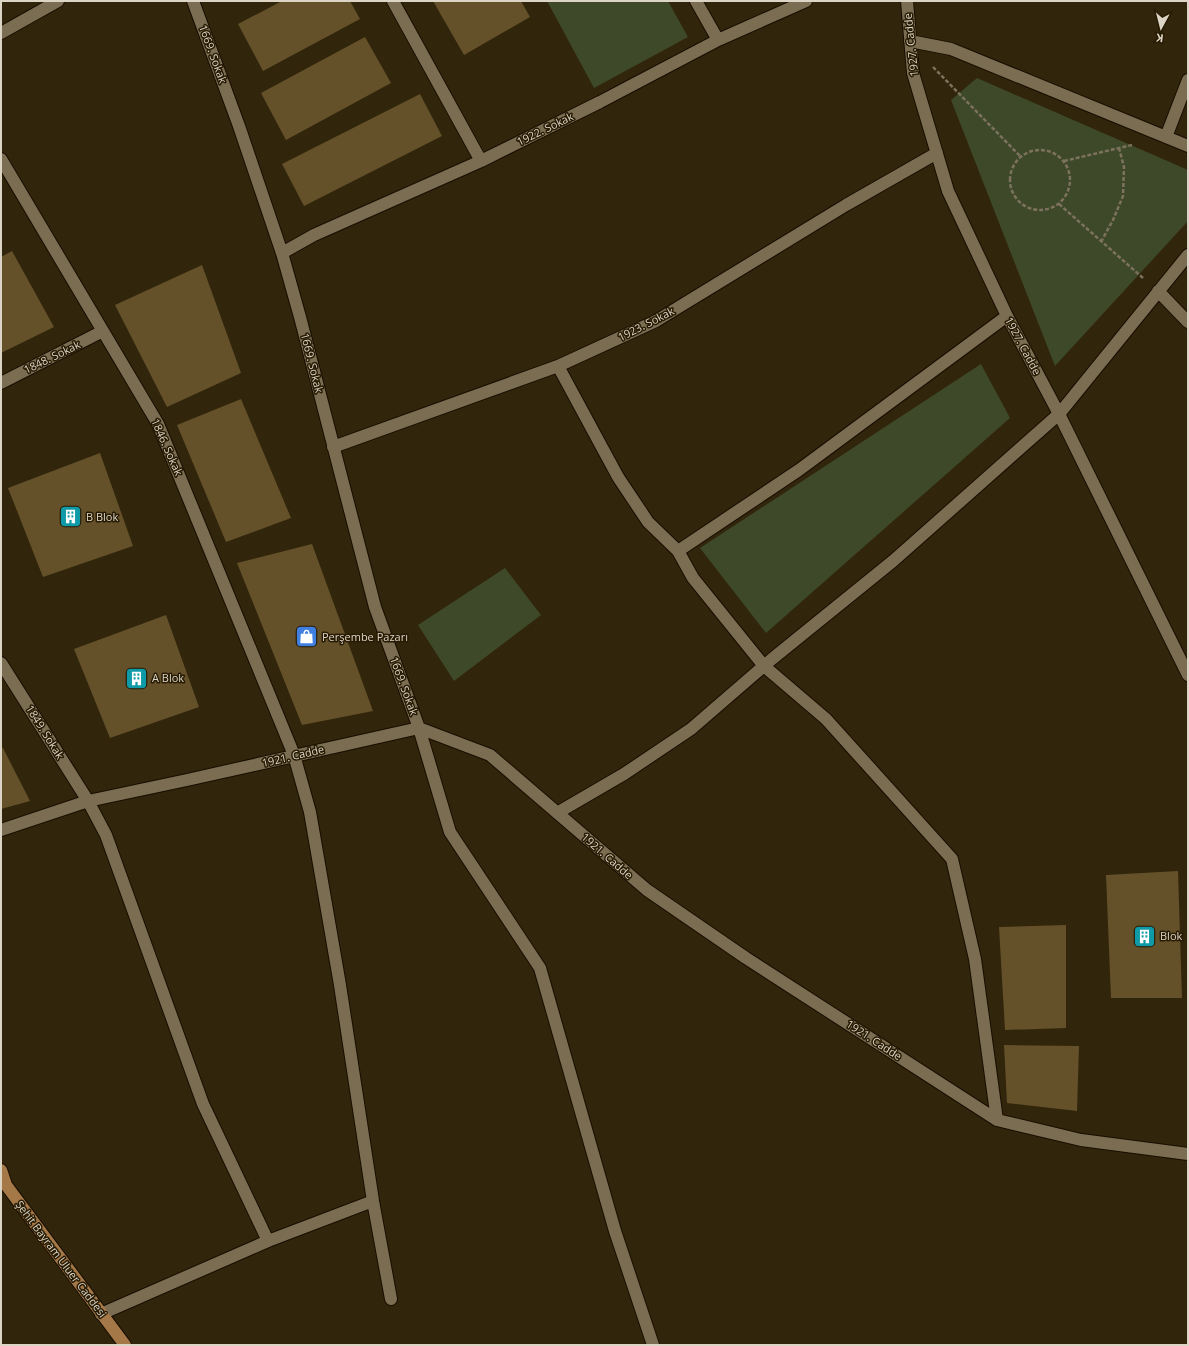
<svg xmlns="http://www.w3.org/2000/svg" width="1189" height="1346" viewBox="0 0 1189 1346" font-family="'Open Sans',sans-serif">
<rect width="100%" height="100%" fill="#31250b"/>
<path fill="#3e492a" d="M547 1H668L688 37 594 88Z
M977 78 1188 170V221L1055 366 951 100Z
M981 364 1010 418 766 633 700 548Z
M505 568 541 615 454 681 418 625Z"/>
<path fill="#64512a" d="M282 1H350L360 19 263 71 238 24Z
M433 1H521L530 17 464 55Z
M365 37 391 83 286 140 261 93Z
M420 94 442 136 304 206 282 164Z
M12 251 54 327 1 353V257Z
M202 265 241 373 167 407 115 305Z
M241 399 291 518 226 542 177 425Z
M100 453 133 546 43 577 8 488Z
M312 544 373 711 302 725 237 563Z
M166 615 199 707 110 738 74 649Z
M3 748 30 801 1 809V749Z
M1178 871 1182 998H1111L1106 875Z
M1066 925V1028L1005 1030 999 927Z
M1004 1045 1079 1046 1077 1111 1007 1103Z"/>
<g fill="none" stroke-linecap="round" stroke-linejoin="round">
<defs>
<path id="minor" d="M193 1 239 126 282 253 300 317 375 607 419 728 450 832 540 968 615 1231 653 1345
M393 1 481 161
M696 1 718 40
M907 1 913 73 948 191 1007 316 1059 414 1188 675
M1 33 58 1
M910 41 951 49 1188 146
M1166 137 1188 80
M1 159 158 424 294 755 310 812 340 985 373 1201 391 1299
M282 253 314 235 481 161 600 102 718 40 806 1
M1158 291 1188 322
M558 366 618 477 648 522 678 551 693 578 764 666 826 719 952 859 975 959 997 1120
M1 383 103 331
M333 447 558 366 656 321 846 205 937 153
M678 551 799 470 1007 316
M1 663 88 801 106 835 203 1104 268 1241
M557 813 624 774 691 729 772 659 893 561 1059 414 1188 255
M1 830 88 801 187 780 419 728 490 755 647 890 746 958 997 1120 1081 1140 1188 1154
M101 1314 268 1241 373 1201"/>
<path id="major" d="M1 1170 6 1185 125 1345"/>
</defs>
<use href="#minor" stroke="#180e00" stroke-width="14"/>
<use href="#major" stroke="#180e00" stroke-width="14"/>
<path stroke="#7c725d" stroke-width="2.5" stroke-dasharray="4 2" stroke-linecap="butt" d="M933 67 1021 157
M1010 180a30 30 0 1 1 60 0a30 30 0 1 1-60 0Z
M1064 161 1132 145
M1059 204 1143 278
M1101 242 1113 220 1123 196 1124 167 1119 148"/>
<use href="#minor" stroke="#7a6d52" stroke-width="12"/>
<use href="#major" stroke="#a57848" stroke-width="12"/>
</g>
<defs>
<symbol id="building-square" viewBox="-11 -11 22 22"><rect x="-9" y="-9" width="18" height="18" rx="4" fill="#0f9aa8" stroke="#271b03"/><path d="M-4-6H4V6H1V3H-1V6H-4ZM-2.5-4.3h1.7v1.8h-1.7ZM.8-4.3h1.7v1.8H.8ZM-2.5-1h1.7V.8h-1.7ZM.8-1h1.7V.8H.8Z" fill="#fff"/></symbol>
<symbol id="shop-square" viewBox="-11 -11 22 22"><rect x="-9" y="-9" width="18" height="18" rx="4" fill="#3f7fe0" stroke="#271b03"/><path d="M-5-2.5h2.3a2.7 3.5 0 0 1 5.4 0H5L5.5 6h-11ZM-1.5-2.5h3a1.5 2.3 0 0 0-3 0Z" fill="#fff"/></symbol>
</defs>
<g fill-rule="evenodd">
<use href="#building-square" x="58" y="504" width="25" height="25"/>
<use href="#shop-square" x="294" y="624" width="25" height="25"/>
<use href="#building-square" x="124" y="666" width="25" height="25"/>
<use href="#building-square" x="1132" y="924" width="25" height="25"/>
</g>
<g text-anchor="middle" stroke-width="3" stroke-linejoin="round" paint-order="stroke">
<g font-size="11" fill="#dcd4c5" stroke="#271b03">
<text transform="translate(911 45) rotate(-96)" y="4">1927. Cadde</text>
<text transform="translate(213 54) rotate(70)" y="4">1669. Sokak</text>
<text transform="translate(545 129) rotate(-26)" y="4">1922. Sokak</text>
<text transform="translate(646 324) rotate(-27)" y="4">1923. Sokak</text>
<text transform="translate(1023 346) rotate(62)" y="4">1927. Cadde</text>
<text transform="translate(52 357) rotate(-26)" y="4">1848. Sokak</text>
<text transform="translate(312 363) rotate(76)" y="4">1669. Sokak</text>
<text transform="translate(167 447) rotate(66)" y="4">1846. Sokak</text>
<text transform="translate(404 686) rotate(70)" y="4">1669. Sokak</text>
<text transform="translate(45 732) rotate(58)" y="4">1849. Sokak</text>
<text transform="translate(293 756) rotate(-13)" y="4">1921. Cadde</text>
<text transform="translate(607 856) rotate(41)" y="4">1921. Cadde</text>
<text transform="translate(874 1040) rotate(33)" y="4">1921. Cadde</text>
<text transform="translate(61 1259) rotate(53)" y="4">Şehit Bayram Uluer Caddesi</text>
</g>
<g font-size="11" fill="#dcd4c5" stroke="#271b03" text-anchor="start">
<text x="86" y="521">B Blok</text>
<text x="322" y="641">Perşembe Pazarı</text>
<text x="152" y="682">A Blok</text>
<text x="1160" y="940">Blok</text>
</g>
</g>
<rect width="1189" height="1346" fill="none" stroke="#dcd4c5" stroke-width="4"/>
<g transform="translate(1161 28) rotate(187)" stroke="#271b03" stroke-width="3" paint-order="stroke">
<path d="M0-3L7 15L0 10L-7 15Z" fill="#dcd4c5"/>
<text y="-6" font-size="11" font-weight="bold" text-anchor="middle" fill="#dcd4c5">K</text>
</g>
</svg>
